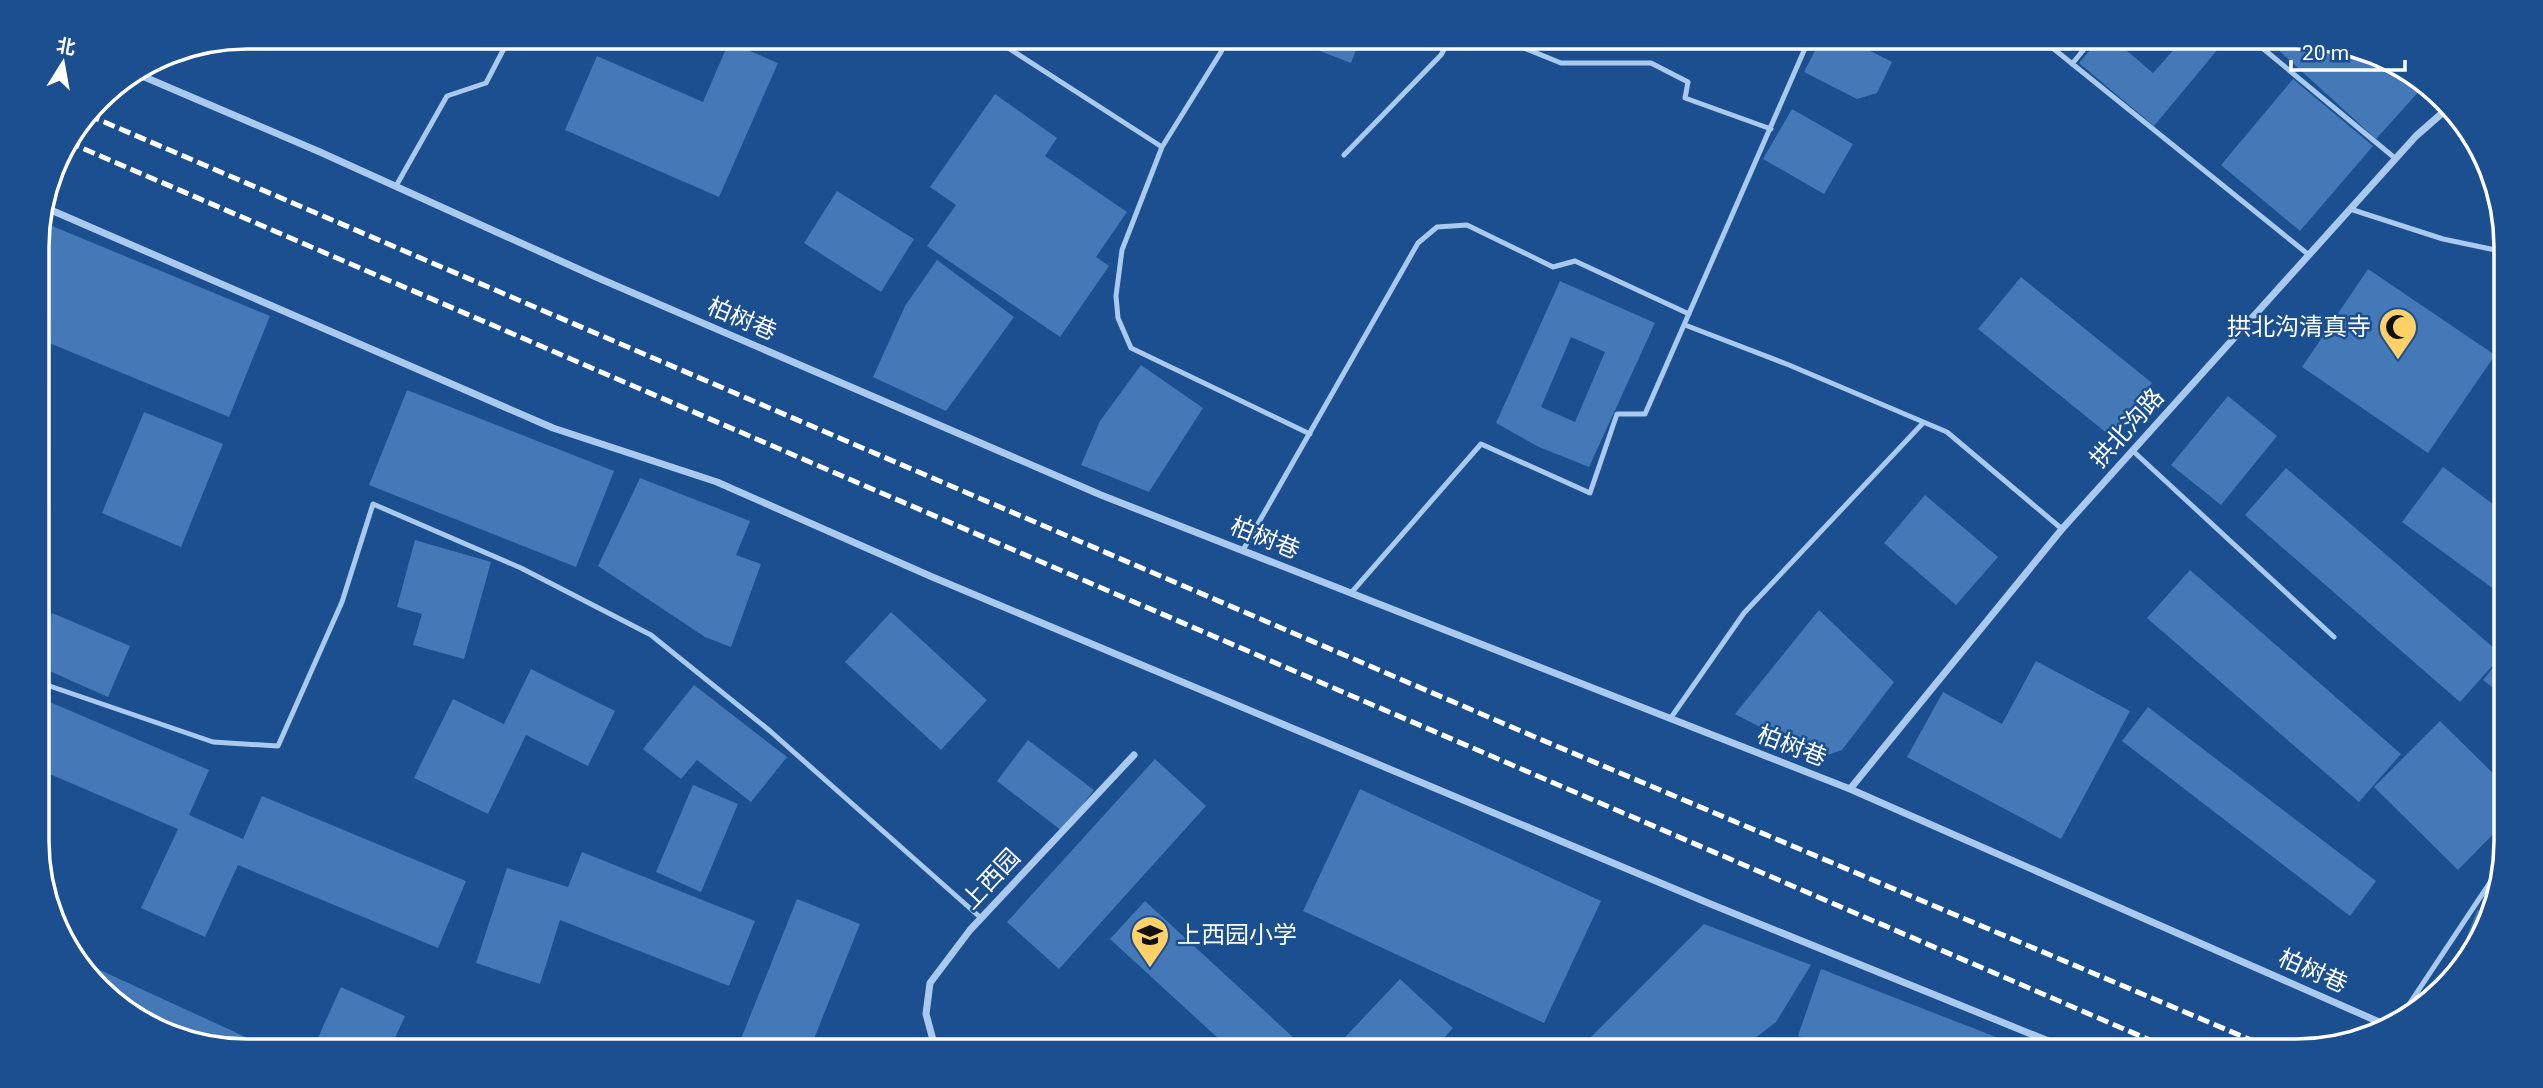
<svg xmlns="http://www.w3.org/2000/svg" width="2543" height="1088" viewBox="0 0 2543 1088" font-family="Roboto,'Noto Sans SC',sans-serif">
<rect width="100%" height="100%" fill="#1b4f8f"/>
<path fill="#4478b7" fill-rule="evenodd" d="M1284 37H1361L1351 63Z
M1822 37H1843L1892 62 1877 93 1857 99 1804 72Z
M2101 37H2136L2125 49 2153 73 2185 37H2228L2154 126 2079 63Z
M2284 37H2296L2376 53 2422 88 2376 139 2275 47Z
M729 42 778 63 719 197 565 130 597 56 703 102Z
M2293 79 2373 146 2300 231 2221 165Z
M995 94 1057 138 1045 156 1127 212 1096 257 1109 266 1060 337 927 246 956 205 930 187Z
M1792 109 1853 144 1824 194 1763 159Z
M837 191 914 239 881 292 804 243Z
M40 221 270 316 229 417 37 338V233Z
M937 260 1014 317 946 411 873 377 905 306Z
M2368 269 2495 355 2428 453 2302 367Z
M2021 277 2152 383 2109 435 1978 329Z
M1560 281 1655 323 1589 467 1539 447 1496 423ZM1571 337 1605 352 1575 422 1541 407Z
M1141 365 1203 408 1149 492 1081 465 1100 421Z
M407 390 614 471 576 567 369 485Z
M2228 396 2277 436 2221 505 2171 465Z
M144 412 223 444 181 547 102 513Z
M2443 467 2505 513 2506 598 2402 522Z
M2286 468 2502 655 2460 702 2245 515Z
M640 478 750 521 736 555 761 564 731 647 705 637 598 566Z
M1925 495 1998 557 1956 605 1884 543Z
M415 540 491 562 464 659 413 645 422 614 397 607Z
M2190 570 2401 754 2359 802 2147 618Z
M1819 610 1894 682 1842 750 1825 756 1810 753 1735 714Z
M891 612 987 700 941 750 845 662Z
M52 613 130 646 108 697 38 666V643Z
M2506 652V698L2483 680Z
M2036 661 2130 711 2061 839 1907 757 1943 692 2002 724Z
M531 669 615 711 588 766 526 735 488 814 414 778 453 699 504 724Z
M694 685 787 757 751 802 697 760 681 779 643 749Z
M38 697 209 770 189 815 243 839 262 796 466 881 438 948 238 865 205 937 141 908 178 829 38 769Z
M2148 707 2376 881 2350 916 2122 741Z
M2440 721 2506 786V821L2458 870 2374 787Z
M1028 740 1094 790 1062 831 997 781Z
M1155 759 1206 806 1059 969 1007 922Z
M693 785 738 804 701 892 656 872Z
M1360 789 1601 901 1544 1023 1303 911Z
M582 852 755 921 729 986 560 920 540 984 476 963 507 868 568 887Z
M797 899 860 924 809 1051H736Z
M1145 901 1308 1051H1232L1110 939Z
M2477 910 2492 915 2490 921 2463 969 2451 980Z
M1704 924 1811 965 1776 1022 1741 1049 1744 1051H1592L1584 1044Z
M76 959 263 1045 260 1051H247L167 1035 80 969Z
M1821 969 2032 1051H1836L1798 1036Z
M1400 979 1453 1028 1432 1051H1332Z
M341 987 405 1016 389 1051H312Z"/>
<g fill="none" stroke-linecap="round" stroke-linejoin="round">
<path stroke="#a9c9ee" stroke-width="5" d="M991 37 1162 147
M1227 37 1221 52 1162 147 1122 250 1116 296 1118 318 1131 348 1310 434
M1497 37 1561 63H1651L1688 82 1685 98 1771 129
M2039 37 2309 255
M2249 37 2396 159
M2072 64 2094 37
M1344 155 1441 55 1451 37
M396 186 447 96 486 83 510 37
M2350 209 2443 239 2505 252
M1685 325 1789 365 1947 432 2062 529
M2133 451 2334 637
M1243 550 1418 243 1437 227 1467 225 1553 267 1575 261 1689 314
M1351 593 1481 444 1590 493 1617 414H1645L1810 37
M38 682 213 742 278 746 342 602 373 504 521 568 651 635 770 731 981 918
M1670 719 1744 613 1923 423
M2398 1021 2501 866"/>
<path stroke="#a9c9ee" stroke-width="7" d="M135 73 320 152 596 277 1101 495 1850 789 2386 1025
M44 207 553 428 717 482 930 576 1713 905 2073 1051
M1850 789 2062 529 2416 136 2448 108
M936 1051 926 1014 930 983 970 930 1134 755"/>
<path stroke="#fff" stroke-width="5" stroke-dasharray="12 5" stroke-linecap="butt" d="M88 115 1535 737 2277 1051
M68 142 2175 1051"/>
</g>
<defs>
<symbol id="mosque-pin" viewBox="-11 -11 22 30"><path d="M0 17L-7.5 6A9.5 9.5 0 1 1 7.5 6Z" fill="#ffd166" stroke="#1b4f8f"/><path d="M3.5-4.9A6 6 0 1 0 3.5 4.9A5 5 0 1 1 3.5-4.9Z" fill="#111"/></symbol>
<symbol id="school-pin" viewBox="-11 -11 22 30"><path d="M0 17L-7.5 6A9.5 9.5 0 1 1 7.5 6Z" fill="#ffd166" stroke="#1b4f8f"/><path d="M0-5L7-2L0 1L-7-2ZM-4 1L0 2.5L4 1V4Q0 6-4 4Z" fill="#111"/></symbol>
</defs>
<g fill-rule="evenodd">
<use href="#mosque-pin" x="2376" y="305" width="44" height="60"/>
<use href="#school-pin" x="1128" y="913" width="44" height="60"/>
</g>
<g text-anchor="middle" stroke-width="5" stroke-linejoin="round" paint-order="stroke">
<g font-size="24" fill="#fff" stroke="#1b4f8f">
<text transform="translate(742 319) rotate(23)" y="8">柏树巷</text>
<text transform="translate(2127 428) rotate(-48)" y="8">拱北沟路</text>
<text transform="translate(1265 538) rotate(22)" y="8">柏树巷</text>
<text transform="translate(1792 746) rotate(21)" y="8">柏树巷</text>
<text transform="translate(991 879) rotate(-47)" y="8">上西园</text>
<text transform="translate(2313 971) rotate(24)" y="8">柏树巷</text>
</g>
<g font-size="24" fill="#fff" stroke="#1b4f8f" text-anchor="end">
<text x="2371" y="335">拱北沟清真寺</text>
<text x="1177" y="943" text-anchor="start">上西园小学</text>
</g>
</g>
<path d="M0 0H2543V1088H0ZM247 49H2296A198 198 0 0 1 2494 247V841A198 198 0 0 1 2296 1039H247A198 198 0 0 1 49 841V247A198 198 0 0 1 247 49Z" fill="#1b4f8f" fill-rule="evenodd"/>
<path fill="none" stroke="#fff" stroke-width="3.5" d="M247 49H2296A198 198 0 0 1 2494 247V841A198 198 0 0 1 2296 1039H247A198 198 0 0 1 49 841V247A198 198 0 0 1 247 49Z"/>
<g transform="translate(63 63) rotate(11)" stroke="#1b4f8f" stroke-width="5" paint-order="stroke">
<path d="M0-5L12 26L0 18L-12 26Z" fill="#ffffff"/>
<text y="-10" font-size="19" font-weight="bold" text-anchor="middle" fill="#ffffff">北</text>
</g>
<path d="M2291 60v10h114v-10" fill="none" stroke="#ffffff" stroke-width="3.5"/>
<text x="2302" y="60" font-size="21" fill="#ffffff" stroke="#1b4f8f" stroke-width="5" paint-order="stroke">20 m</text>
</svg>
